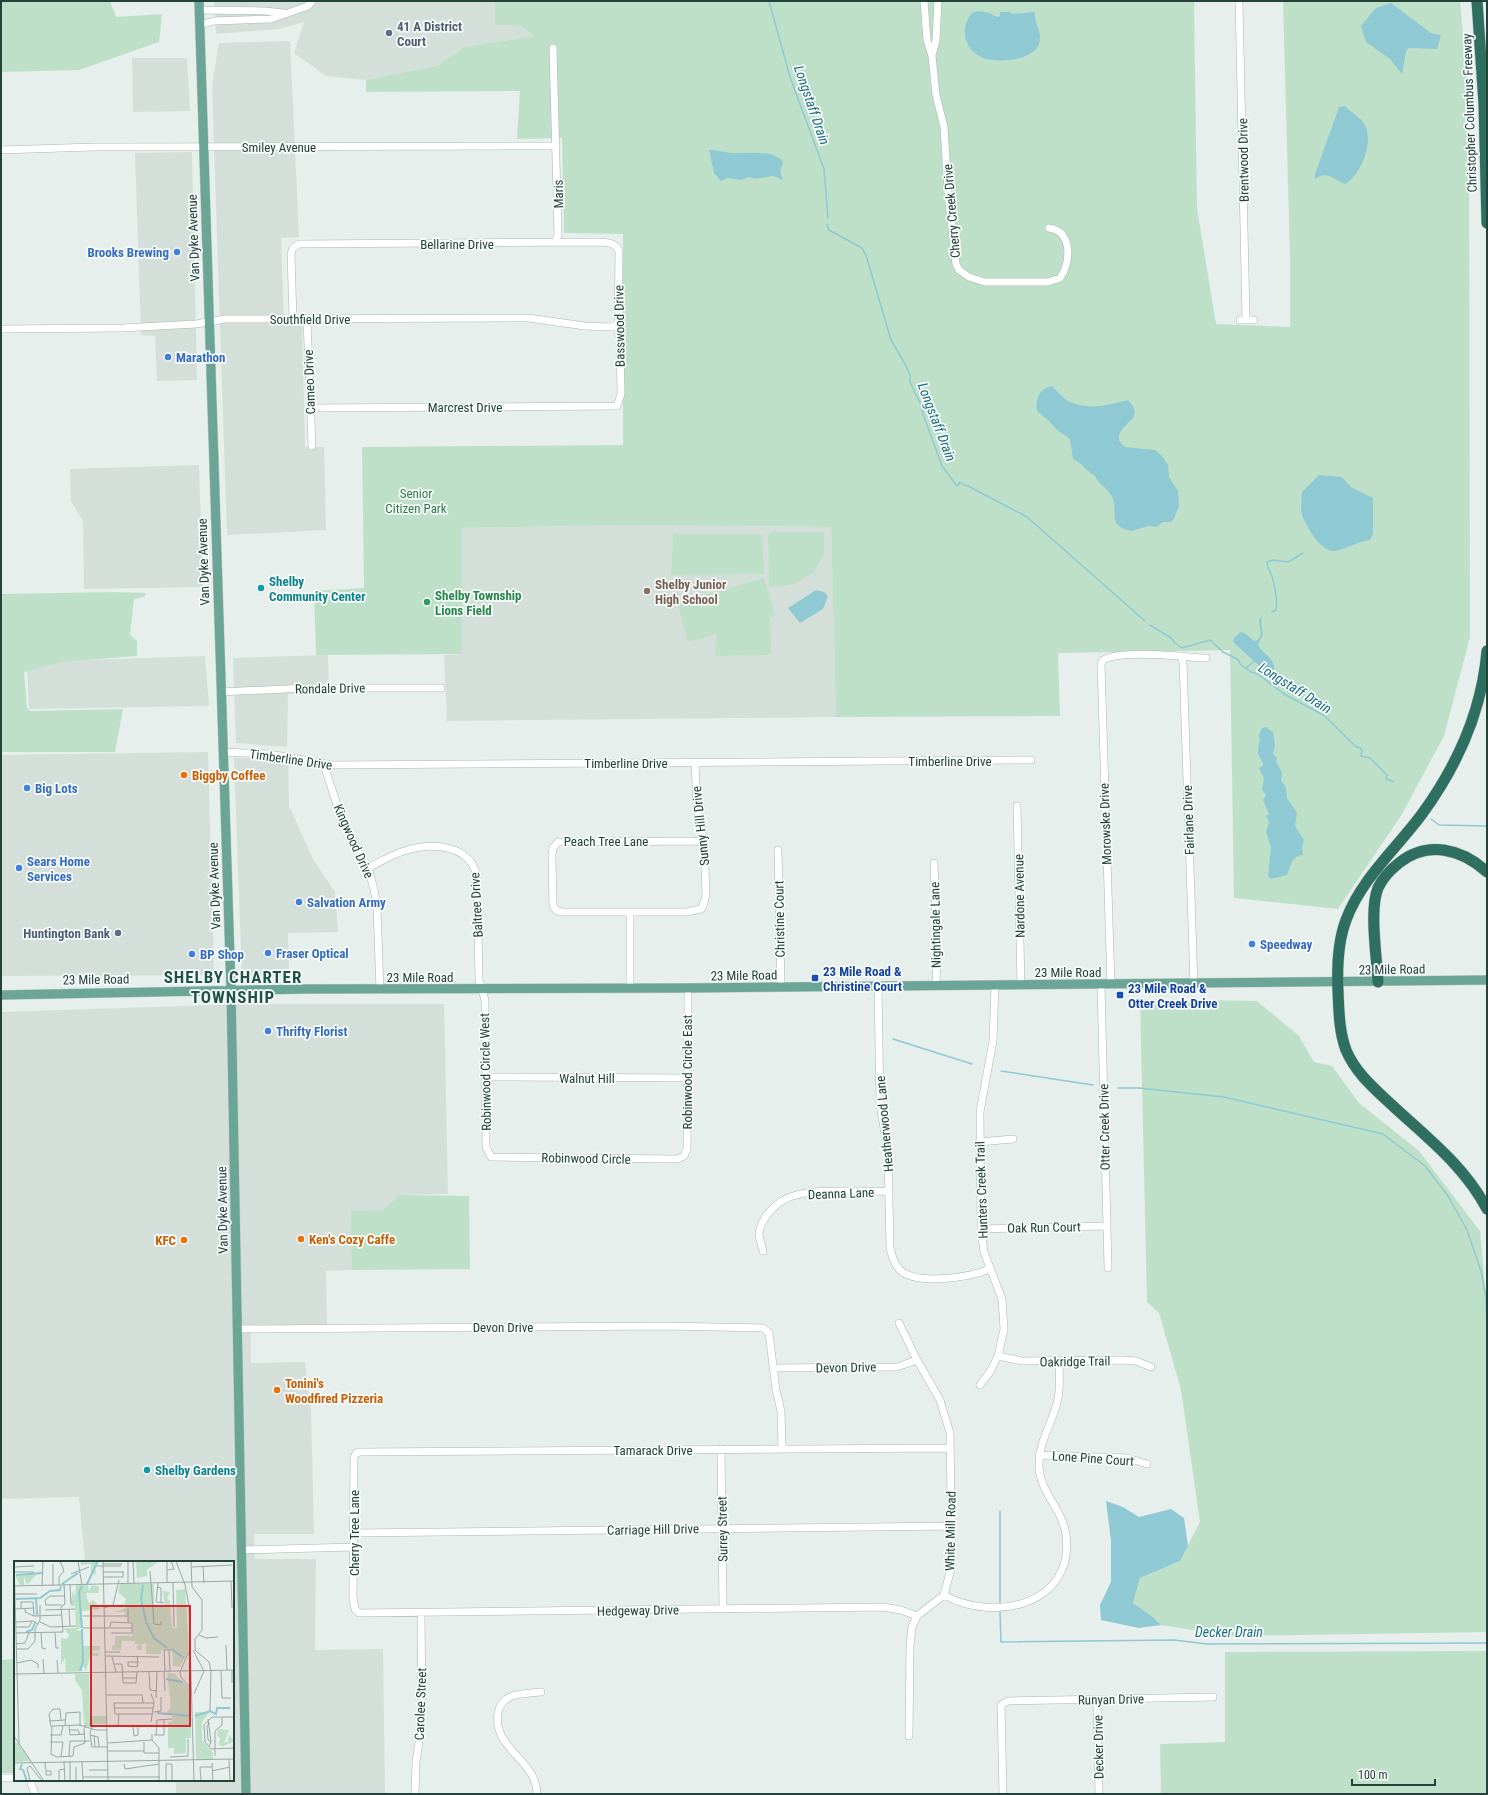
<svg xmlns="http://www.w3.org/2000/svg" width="1488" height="1795" viewBox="0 0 1488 1795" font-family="'Roboto Condensed',sans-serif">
<rect width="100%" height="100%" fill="#e6efeb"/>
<path fill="#d4dfda" d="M214 1H495V25L520 26 535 36 464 47 437 66 391 76 366 80 326 76 294 53 304 22 279 29 216 34Z
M290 41 299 237 281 238 284 324H302L305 447H324L326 530 227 535 212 86 219 43Z
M132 58H187L190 111 133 112Z
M192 152 197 380 157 381 155 336 141 335 135 153Z
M199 465 203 587 84 589 83 521 71 501 70 469Z
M624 525 831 527 836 717 447 721 444 655 462 654V528Z
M328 655 329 692 288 694 287 747 236 743 233 658Z
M205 656 209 706 29 709 27 662Z
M208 752 214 975 1 976V755Z
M234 758 270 759 288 763 289 806 313 859 335 892 338 932 288 933 289 975 242 977Z
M244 1004H444L448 1194 401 1195 382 1210 352 1211V1270L326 1271 327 1328 251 1329V1363L305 1362 311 1411 314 1534H254L255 1559H316L315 1650 383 1649 385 1794H176V1780H233V1562H85L79 1497 1 1499V1012Z"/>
<path fill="#bfe0c8" d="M1 1H110L116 17 162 14 159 42 79 70 1 72Z
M495 1H1194L1197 208 1216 324 1290 327V258L1283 1H1460L1469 102 1470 637 1444 736 1402 814 1338 909 1234 898 1230 650 1058 653 1060 716 836 717 831 527 624 525 462 528V654L316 655 314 591 364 588 362 447 623 445V234L564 233 562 138 517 139 520 91 366 92V80L437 66 464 47 535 36 520 26 495 25Z
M771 532H824V554L813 573 794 584 776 587 769 586 768 536Z
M673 534H762L764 574 671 575Z
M764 578 775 616 770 618 771 652 767 655 715 656 717 634 688 642 677 603Z
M115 592 146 593 144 597 134 599 130 635 137 641V656L61 662 24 672 27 708 30 711 123 709 115 752H1V594Z
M1140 999 1257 1001 1299 1036 1314 1062 1332 1066 1359 1103 1419 1151 1480 1231 1486 1297 1487 1632 1231 1636 1161 1625 1153 1617 1133 1603 1140 1578 1180 1561 1200 1522 1181 1390 1159 1313 1147 1302Z
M400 1195 469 1196 470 1269 352 1270 351 1211 382 1210Z
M1487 1651V1794H1161L1160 1744 1225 1742V1652Z
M15 1659V1773H1V1660Z"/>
<path fill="#8ec9d4" d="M1391 3 1431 33 1441 35 1437 49 1409 48 1406 51 1402 74 1390 59 1366 42 1361 26 1376 8Z
M978 11 989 13 997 17 1000 16V12H1010L1012 14 1035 12C1034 25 1043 32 1039 44 1033 61 997 63 983 58 964 50 959 28 972 13Z
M1345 106C1350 112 1361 117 1365 125 1374 141 1361 176 1345 184 1334 180 1328 170 1315 179V174L1337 113 1339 107Z
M709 150C716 150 723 152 731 153 744 154 775 149 783 162L780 171 783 180C779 179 777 177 773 176 765 176 758 181 749 177L741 180 727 178 721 181 714 173Z
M1052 386C1057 391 1062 397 1068 401 1089 411 1108 405 1128 400 1148 421 1117 421 1119 441L1125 447 1155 450 1161 455 1168 465 1169 477 1178 491 1179 506 1174 519 1170 522H1163L1156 527 1148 526 1132 531C1105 526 1120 511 1111 495 1106 487 1099 484 1095 476 1086 471 1083 463 1073 459L1070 439 1056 429 1048 420 1037 411C1035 400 1039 388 1052 386Z
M1319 475 1342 477 1351 487 1373 498V534L1370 540C1358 541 1347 549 1335 551 1321 553 1303 523 1301 510 1301 504 1302 498 1302 492Z
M816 590 824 592 828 596 823 609 800 623 788 608Z
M1262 615 1261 622 1263 634 1258 645C1263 655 1280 660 1272 675L1267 673 1233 642 1234 638 1241 632 1246 634 1254 641C1265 638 1259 628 1259 620Z
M1266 727 1273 732 1275 745 1273 754 1277 758 1276 761 1282 773 1281 780 1286 788 1287 798 1297 813 1295 826 1304 840 1302 848 1303 855C1291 856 1291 866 1287 875L1271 879 1268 876 1271 847 1266 832 1269 822 1266 816 1269 814 1263 800 1266 795 1262 789 1264 778 1259 768 1263 765C1263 760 1258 757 1258 752 1258 745 1261 741 1259 735L1262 728Z
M1106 1501 1123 1507 1139 1517 1171 1509 1184 1518 1188 1546 1180 1561 1140 1578 1133 1603 1153 1617 1161 1625 1139 1628 1101 1620 1100 1605 1111 1582V1541Z"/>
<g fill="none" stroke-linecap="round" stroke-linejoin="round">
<path stroke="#8ec9d4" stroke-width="1.5" d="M769 1 790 77 824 169 828 218
M827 224 829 230 862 248 866 255 891 340 905 364 910 375V382L921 405 923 414 942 466 957 486 960 482 964 485 968 486 1027 517 1145 621
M1272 612 1276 610C1278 601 1275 589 1273 580 1272 573 1267 569 1267 562L1273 560 1288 562 1303 553
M1150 625 1171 638 1175 643 1182 648 1210 640 1223 652 1239 660 1240 664 1251 672 1258 674 1284 694 1325 716 1355 746 1360 748 1362 750 1361 756 1370 758 1387 775 1386 779 1394 782
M1246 668 1254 661
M1431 819 1439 825 1487 826
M893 1039 972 1064
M1001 1071 1093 1085
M1118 1088H1139L1224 1097 1383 1134 1425 1166 1448 1196 1467 1230 1481 1271 1486 1297 1487 1324
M1000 1511V1603
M1000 1612 1001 1642 1174 1640 1207 1644 1487 1643"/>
<defs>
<path id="minor" d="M924 1 927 40 932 56 936 95 944 127 948 193 956 264 959 270 969 277 985 282H1048L1060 278C1071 263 1073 231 1049 228
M1239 1 1246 319
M199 10 265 11 283 13
M200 25 214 21 271 19 308 6 312 1
M553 48 558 234 556 241
M932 55 936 40 938 1
M1 150 93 147 556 146
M293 319 291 254 293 248 299 244 596 242C606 243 616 241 619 252L618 331 620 338 621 394 617 406 311 408
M307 319 312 446
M1240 320H1254
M1 329 122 328 196 324 225 319 528 318 585 326 612 327 618 324
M1181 657 1183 662 1194 984
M220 692 307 688H441
M222 752 269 754 332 765 1031 760
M695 763 697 809 704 841 706 895 703 906 701 909 687 912H562L557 911 553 906 552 855 553 848 558 842 704 841
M324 765 341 817 368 868 374 889 377 907 380 990
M1017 806 1021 986
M778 850 781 987
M934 863 937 951 936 986
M368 868C380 862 391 855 404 851 431 842 472 844 477 878L479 980 485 1000 486 1147 491 1157 677 1159 684 1156 687 1149 688 988
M630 913V988
M1101 985 1108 1268
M1111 985 1101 664 1103 660C1124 649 1182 657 1206 658
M878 987 880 1104 888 1153 890 1248C892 1256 894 1264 900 1270 917 1286 970 1277 990 1269
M486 1077 687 1078
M979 1142 1013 1139
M981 1229 1106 1226
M763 1251C762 1246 759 1238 759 1233 762 1216 777 1201 793 1196 816 1188 863 1192 889 1191
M899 1323 917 1360 940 1400 950 1433 952 1565 944 1595 917 1616 912 1627 910 1646 909 1736
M238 1329 667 1326 763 1328 769 1333 776 1390 781 1411 782 1448
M998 1356 1022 1361 1124 1360 1136 1361 1151 1367
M773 1368 897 1367 917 1360
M980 1385 990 1372 998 1356 1004 1329 1002 1299 984 1252 981 1229 980 1112 993 1041 995 986
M721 1449 723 1608
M1039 1455 1127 1458 1147 1464
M354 1533 952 1526
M242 1550 353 1547
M944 1595C994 1623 1075 1605 1066 1535 1063 1510 1040 1492 1039 1467 1038 1443 1051 1426 1057 1403 1061 1390 1059 1375 1059 1361
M917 1616 901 1610 883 1607 359 1613 355 1609 353 1598 354 1458 356 1453 360 1452 950 1448
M1097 1700 1099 1794
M1 1778H15
M30 1780 35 1794
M415 1794 416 1762 422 1721 421 1613
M537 1794C537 1760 492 1749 498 1713 502 1692 523 1694 541 1692
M1003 1794 1001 1705 1008 1701 1213 1697"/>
<path id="major" d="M199 1 231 990 246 1794
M1 995 305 989 688 988 1487 980"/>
<path id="highway" d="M1477 1 1484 104 1487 223
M1487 651C1482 710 1457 766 1422 814 1397 848 1361 879 1346 920 1338 941 1337 970 1338 992 1339 1012 1339 1031 1346 1050 1356 1074 1376 1090 1394 1107 1429 1139 1465 1167 1487 1209
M1378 982C1377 958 1369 910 1378 888 1383 877 1390 870 1399 863 1428 840 1462 849 1487 872"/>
</defs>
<use href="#minor" stroke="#a8b8b2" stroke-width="8"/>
<use href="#major" stroke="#c2cac8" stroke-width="10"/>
<use href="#highway" stroke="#c2cac8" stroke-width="12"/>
<use href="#minor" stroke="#fff" stroke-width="7"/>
<use href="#major" stroke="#6aa596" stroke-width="9"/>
<use href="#highway" stroke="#2f6f62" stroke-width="11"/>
</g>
<g fill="#5c6f8a" stroke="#f7fbf9" stroke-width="1.5">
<circle cx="389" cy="33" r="4"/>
<circle cx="118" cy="933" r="4"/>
</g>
<g fill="#3f7fe0" stroke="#f7fbf9" stroke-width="1.5">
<circle cx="177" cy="252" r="4"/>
<circle cx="168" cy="357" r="4"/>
<circle cx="27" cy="788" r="4"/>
<circle cx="19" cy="868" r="4"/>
<circle cx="299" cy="902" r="4"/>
<circle cx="1252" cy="944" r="4"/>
<circle cx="268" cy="953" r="4"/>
<circle cx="192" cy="954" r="4"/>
<circle cx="268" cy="1031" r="4"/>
</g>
<g fill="#0f9aa8" stroke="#f7fbf9" stroke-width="1.5">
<circle cx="261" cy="588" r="4"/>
<circle cx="147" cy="1470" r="4"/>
</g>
<circle fill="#8d6e63" stroke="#f7fbf9" stroke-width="1.5" cx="647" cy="591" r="4"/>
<circle fill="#2e9e5b" stroke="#f7fbf9" stroke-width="1.5" cx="427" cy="602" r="4"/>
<g fill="#e8710a" stroke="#f7fbf9" stroke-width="1.5">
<circle cx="184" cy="775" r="4"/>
<circle cx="301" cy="1239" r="4"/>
<circle cx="184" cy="1240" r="4"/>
<circle cx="277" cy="1390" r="4"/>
</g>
<g fill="#1a4fb4" stroke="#f7fbf9" stroke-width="1.5">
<rect x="811" y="974" width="8" height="8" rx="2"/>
<rect x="1116" y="991" width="8" height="8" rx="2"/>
</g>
<g text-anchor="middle" stroke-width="3.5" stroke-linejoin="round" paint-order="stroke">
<g font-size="13" font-weight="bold" fill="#4e5e75" stroke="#f7fbf9" text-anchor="start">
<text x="397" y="31">41 A District<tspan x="397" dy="15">Court</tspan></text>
<text x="110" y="938" text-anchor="end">Huntington Bank</text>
</g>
<g font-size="13" fill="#24423a" stroke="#f7fbf9">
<text transform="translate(1469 113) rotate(-92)" y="5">Christopher Columbus Freeway</text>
<text x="279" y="152">Smiley Avenue</text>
<text transform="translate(1243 160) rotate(-91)" y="5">Brentwood Drive</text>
<text transform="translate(558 194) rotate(-91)" y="5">Maris</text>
<text transform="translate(951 211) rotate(-95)" y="5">Cherry Creek Drive</text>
<text transform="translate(193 238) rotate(-92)" y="5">Van Dyke Avenue</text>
<text x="457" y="249">Bellarine Drive</text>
<text x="310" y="324">Southfield Drive</text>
<text transform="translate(619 326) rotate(-91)" y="5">Basswood Drive</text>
<text transform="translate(309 382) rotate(-92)" y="5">Cameo Drive</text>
<text x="465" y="412">Marcrest Drive</text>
<text transform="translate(203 562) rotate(-92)" y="5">Van Dyke Avenue</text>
<text transform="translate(330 688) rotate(-1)" y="5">Rondale Drive</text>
<text transform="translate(291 759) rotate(8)" y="5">Timberline Drive</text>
<text x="950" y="766">Timberline Drive</text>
<text x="626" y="768">Timberline Drive</text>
<text transform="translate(1188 820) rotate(-92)" y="5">Fairlane Drive</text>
<text transform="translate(1105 824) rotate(-92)" y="5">Morowske Drive</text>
<text transform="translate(700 826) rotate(-96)" y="5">Sunny Hill Drive</text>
<text transform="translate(354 841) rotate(66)" y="5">Kingwood Drive</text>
<text x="606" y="846">Peach Tree Lane</text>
<text transform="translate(214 886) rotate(-92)" y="5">Van Dyke Avenue</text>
<text transform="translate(1019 896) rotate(-91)" y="5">Nardone Avenue</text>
<text transform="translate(476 905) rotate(-93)" y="5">Baltree Drive</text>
<text transform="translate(779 919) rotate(-91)" y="5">Christine Court</text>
<text transform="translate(935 925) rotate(-91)" y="5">Nightingale Lane</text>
<text transform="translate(1392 969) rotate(-1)" y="5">23 Mile Road</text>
<text x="1068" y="977">23 Mile Road</text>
<text transform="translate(744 975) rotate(-1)" y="5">23 Mile Road</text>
<text x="420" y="982">23 Mile Road</text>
<text transform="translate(96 979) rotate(-1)" y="5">23 Mile Road</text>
<text transform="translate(485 1072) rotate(-91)" y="5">Robinwood Circle West</text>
<text transform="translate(687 1072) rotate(-90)" y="5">Robinwood Circle East</text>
<text x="587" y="1083">Walnut Hill</text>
<text transform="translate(884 1124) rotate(-95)" y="5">Heatherwood Lane</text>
<text transform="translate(1104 1127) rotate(-91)" y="5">Otter Creek Drive</text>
<text transform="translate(586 1158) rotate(1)" y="5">Robinwood Circle</text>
<text transform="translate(981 1190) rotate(-92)" y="5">Hunters Creek Trail</text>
<text transform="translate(841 1193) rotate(-2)" y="5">Deanna Lane</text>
<text transform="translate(222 1210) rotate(-91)" y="5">Van Dyke Avenue</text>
<text transform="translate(1044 1227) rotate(-1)" y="5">Oak Run Court</text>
<text x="503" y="1332">Devon Drive</text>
<text transform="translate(1075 1361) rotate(-1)" y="5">Oakridge Trail</text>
<text transform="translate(846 1367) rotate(-1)" y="5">Devon Drive</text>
<text x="653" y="1455">Tamarack Drive</text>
<text transform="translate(1093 1458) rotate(4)" y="5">Lone Pine Court</text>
<text transform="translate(653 1529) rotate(-1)" y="5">Carriage Hill Drive</text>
<text transform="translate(722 1529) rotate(-91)" y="5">Surrey Street</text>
<text transform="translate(950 1531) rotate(-89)" y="5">White Mill Road</text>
<text transform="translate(354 1533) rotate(-90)" y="5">Cherry Tree Lane</text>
<text transform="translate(638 1610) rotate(-1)" y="5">Hedgeway Drive</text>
<text transform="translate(1111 1699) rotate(-1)" y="5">Runyan Drive</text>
<text transform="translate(420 1704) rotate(-88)" y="5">Carolee Street</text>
<text transform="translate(1098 1747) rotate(-91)" y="5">Decker Drive</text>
</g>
<g font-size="13" font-weight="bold" fill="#366cbe" stroke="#f7fbf9" text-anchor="start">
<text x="169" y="257" text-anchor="end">Brooks Brewing</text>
<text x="176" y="362">Marathon</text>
<text x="35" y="793">Big Lots</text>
<text x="27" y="866">Sears Home<tspan x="27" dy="15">Services</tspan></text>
<text x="307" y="907">Salvation Army</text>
<text x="1260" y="949">Speedway</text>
<text x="276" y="958">Fraser Optical</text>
<text x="200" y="959">BP Shop</text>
<text x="276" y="1036">Thrifty Florist</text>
</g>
<g font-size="13" fill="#2d7a4b" stroke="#f7fbf9">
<text x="416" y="498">Senior<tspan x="416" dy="15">Citizen Park</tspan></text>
</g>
<g font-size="13" font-weight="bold" fill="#0d838f" stroke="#f7fbf9" text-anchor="start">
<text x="269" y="586">Shelby<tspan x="269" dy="15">Community Center</tspan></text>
<text x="155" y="1475">Shelby Gardens</text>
</g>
<g font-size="13" font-weight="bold" fill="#785e54" stroke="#f7fbf9" text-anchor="start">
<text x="655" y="589">Shelby Junior<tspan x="655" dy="15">High School</tspan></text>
</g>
<g font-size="13" font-weight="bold" fill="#27864d" stroke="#f7fbf9" text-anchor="start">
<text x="435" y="600">Shelby Township<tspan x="435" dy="15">Lions Field</tspan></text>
</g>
<g font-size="13" font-weight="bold" fill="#c56008" stroke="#f7fbf9" text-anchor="start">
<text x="192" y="780">Biggby Coffee</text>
<text x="309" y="1244">Ken's Cozy Caffe</text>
<text x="176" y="1245" text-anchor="end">KFC</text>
<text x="285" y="1388">Tonini's<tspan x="285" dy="15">Woodfired Pizzeria</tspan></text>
</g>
<g font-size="13" font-weight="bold" fill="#164399" stroke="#f7fbf9" text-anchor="start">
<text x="823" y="976">23 Mile Road &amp;<tspan x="823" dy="15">Christine Court</tspan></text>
<text x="1128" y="993">23 Mile Road &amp;<tspan x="1128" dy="15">Otter Creek Drive</tspan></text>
</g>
<g font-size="14" font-style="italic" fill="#1c6f80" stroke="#f7fbf9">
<text transform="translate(812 105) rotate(71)" y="5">Longstaff Drain</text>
<text transform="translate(937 422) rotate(69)" y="5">Longstaff Drain</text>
<text transform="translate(1295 688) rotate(32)" y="5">Longstaff Drain</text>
<text x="1229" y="1637">Decker Drain</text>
</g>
<g font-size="17" font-weight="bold" letter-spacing="1" fill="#1f5548" stroke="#f7fbf9">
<text x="233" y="983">SHELBY CHARTER<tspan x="233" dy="20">TOWNSHIP</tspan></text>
</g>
</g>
<g transform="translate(14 1561)">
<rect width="220" height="220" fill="#e6efeb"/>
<path d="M84 0 81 4 82 13H77V3L67 4V1ZM122 0H145L133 9V15L123 17ZM23 13 13 24 10 15V24H6L1 14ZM106 23H140V45H151L149 30 156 31 153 37 156 40 158 67H163L162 29 171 28 175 88 166 106 159 105 158 88 147 89V93H132V82L128 84V89H124L122 85 127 84 121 83V80H108L107 89H98V85L101 84V75H118V61H114V54H111V51H101L112 47 110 43 112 38 104 31ZM62 24H74L75 30 78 24 85 26V32H72L73 38 75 42 79 39 87 48 68 50V67L61 69 68 70 69 85H86V89L78 90 79 92H85L84 95H76L72 110 69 105 68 110 52 111 51 97 47 104V77L53 78 55 74 50 67H62L61 45H57V39L59 30 61 36ZM153 112H160L175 127 176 154 152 152 157 146ZM61 113H75L76 155H92V163H70L68 129 61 119ZM181 151H196L188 161V179L199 192V198H182ZM158 155H177V177H172V192L160 193V187H154V161H158ZM204 168 215 169 210 181H214L215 174 220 180 208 186 205 183 206 177 203 174ZM4 181 17 200 0 201V182Z" fill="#bfe0c8"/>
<path fill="none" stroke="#8ec9d4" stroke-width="2" d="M2 14 28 12M48 23 64 12M73 23 84 0M129 24 127 38 132 60M68 25 65 31 68 67M22 37 23 54M2 38 26 37 36 30 46 29 47 25M132 61 140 77 153 87M12 71 18 69 21 62M157 88 170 97M66 110 69 100 68 68M152 118 169 121M143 152 177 155M181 155 196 150 202 153 203 147H216M8 203 6 208 9 209 13 220"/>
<path fill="none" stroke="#98aaa4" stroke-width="1" d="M0 0 5 182M64 0 68 24M89 0 94 220M114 0V22M119 0 120 22M153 0V22M162 0 171 24 175 45 180 220M177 0 178 26 188 39V69L181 78V89L195 101 197 110M39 3V25M89 3H108M83 5H107M189 5 190 22M0 6 20 5M178 6 218 4M153 9 160 8 157 0M136 10 137 22M0 11H20M89 11H109M57 13 75 6M89 16H109V10M217 20 218 47M137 22 140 63 147 64V60M144 22 142 41 150 42M159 22 160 66M45 24V16L50 10 46 0M56 24 57 43M0 25 220 20M28 25 29 0M144 26 147 27V42M1 33H23M48 44H32L31 39 36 35H51M7 47V41H19L20 55M11 47V51L20 55 48 54M90 47 99 44 105 19M1 48 20 47M55 48 56 65M114 48V61M31 49 61 48M69 55H114M2 61 19 60 24 63M26 61 37 66 62 65M2 66H15L18 60M96 66 97 61 118 62V72H97M69 67H118M41 71 42 87H45M2 72 49 71 47 46 51 43 50 24M27 72 28 87 32 88M185 74 192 77 204 76M2 83 11 82 15 72M212 84 213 109M2 88H14L21 80V68L26 59V44M155 89 156 110M179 89 190 110 180 133M175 90 166 111 167 116 177 128M91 91H106M92 95 145 96M98 96 102 111M123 96 124 101 123 106 114 105V101H124M29 98 30 112M43 99 44 112M3 102 17 99 24 103V107M101 103H108L109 122H122L123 111M218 109V122M151 110 150 89H157M207 110 208 137H217M135 111 136 129 143 130M150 111 151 130M0 113 220 109M109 117H122M137 133 140 141 137 161M93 134H128L129 142M142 137 143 111M100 147H140M196 150 197 109M140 151 147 150V136M138 153H101L100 142H140M220 156H198L190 164 191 181 197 188 220 187M194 158 197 181 195 185M35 160 51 159M196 162 193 165 194 179 197 181M51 165 52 152 66 151V165M55 165 56 174 71 173M93 165H140M104 165 105 153M119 165 120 175 124 174V165M37 166 35 153 39 148H46L47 160M70 167 71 182 60 186 59 195 43 196 37 193 38 165 65 164 82 169H93M71 167V164H79L76 172 78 186H94M55 169H64L66 174M138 173V179L145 187V220M36 174H47L49 165M76 174 84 176 85 186M80 174 81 186M140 174H150V158M142 174 143 159 158 158M0 175 30 220M36 181H49L47 196M130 181V192H145M94 182 138 179M94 190H130M201 195V170L208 164V156M55 196 56 180H76M156 196 174 195V178M215 198 216 220M50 200 51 220M56 200V220M68 200 69 220M31 201V202L32 210V214H37V210H32M0 202 220 198M198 202 199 220M110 203 111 208 145 203M62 206V220M75 209H94M198 210 216 206M69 216H146M16 220 13 207 16 205 28 220M45 220V209L50 208M152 220V203H158V220M187 220 186 206H198"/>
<path fill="#d62828" fill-opacity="0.15" stroke="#d62828" stroke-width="2" d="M77 45H176V165H77Z"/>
<rect width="220" height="220" fill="none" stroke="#24423a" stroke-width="2"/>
</g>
<rect width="1488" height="1795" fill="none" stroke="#24423a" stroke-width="4"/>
<path d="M1352 1779v6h83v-6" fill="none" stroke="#24423a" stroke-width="2"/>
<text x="1358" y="1779" font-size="12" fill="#24423a" stroke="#f7fbf9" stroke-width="3" paint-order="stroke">100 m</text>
</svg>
